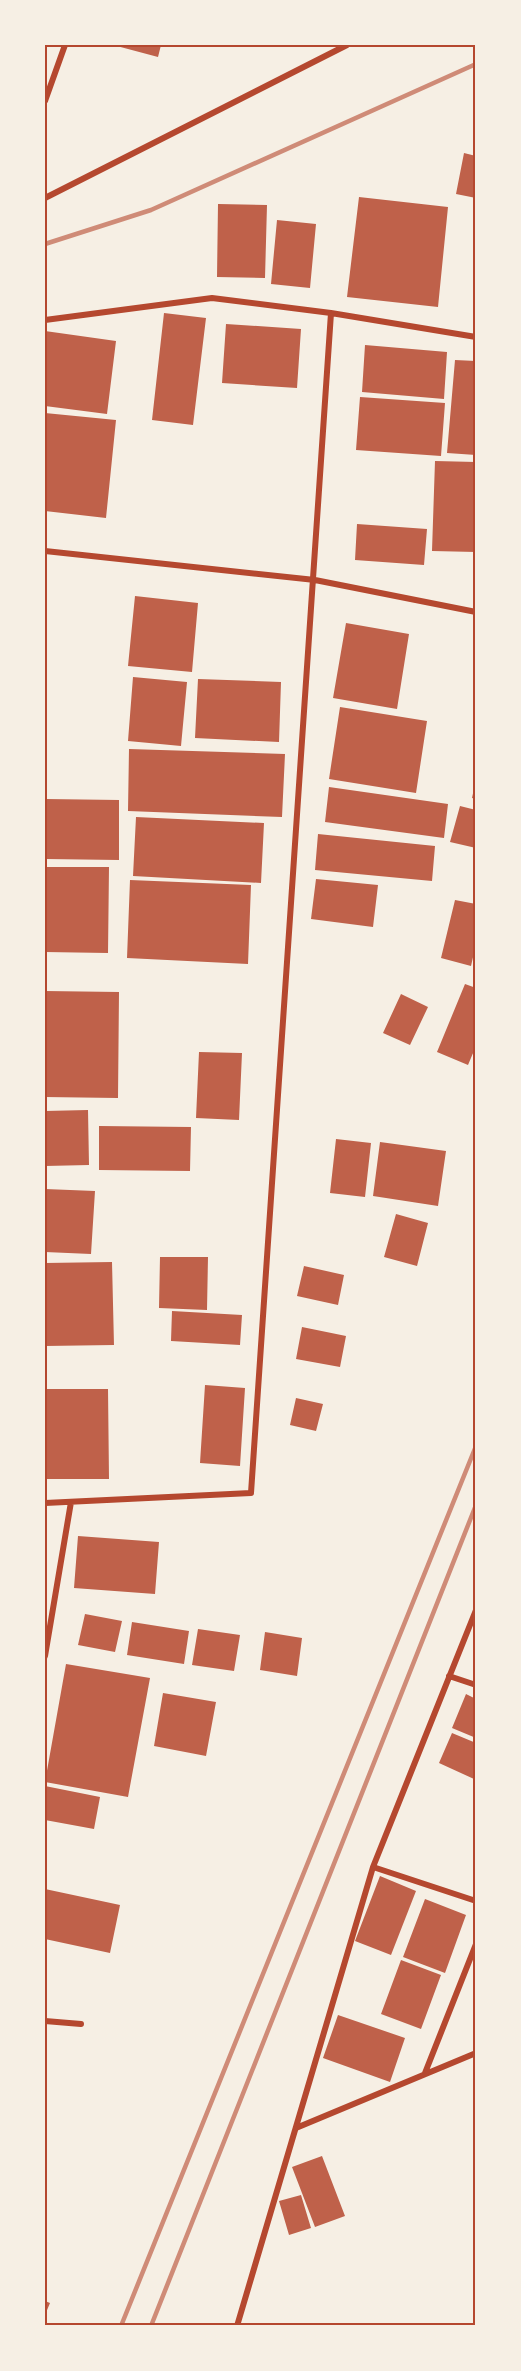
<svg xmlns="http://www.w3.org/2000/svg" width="521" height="2371" viewBox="0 0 521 2371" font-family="'PT Sans',sans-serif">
<rect width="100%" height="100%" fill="#f6efe4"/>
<path fill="#bf614a" d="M113 45H161L158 57Z
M464 153 476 156V198L456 194Z
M359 197 448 207 438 307 347 297Z
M218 204 267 205 265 278 217 277Z
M277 220 316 224 310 288 271 284Z
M164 313 206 318 193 425 152 420Z
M226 324 301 329 297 388 222 383Z
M45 331 116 341 107 414 45 406Z
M365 345 447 352 444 399 362 392Z
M455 360 476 361V455L447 453Z
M360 397 445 403 441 456 356 450Z
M45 413 116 420 106 518 45 511Z
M435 461 476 462V552L432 551Z
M357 524 427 529 424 565 355 560Z
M135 596 198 603 192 672 128 666Z
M346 623 409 634 397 709 333 698Z
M133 677 187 682 181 746 128 741Z
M198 679 281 682 279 742 195 738Z
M340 707 427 721 416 793 329 779Z
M129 749 285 754 282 817 128 811Z
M475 784H476V799L472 798Z
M329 787 448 804 444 838 325 822Z
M46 799 119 800V860L46 859Z
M460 806 476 810V848L450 842Z
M136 817 264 823 261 883 133 876Z
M318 834 435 846 432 881 315 870Z
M45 867H109L108 953 45 952Z
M316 879 378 885 373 927 311 919Z
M130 880 251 885 248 964 127 958Z
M455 900 476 904V944L471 966 441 958Z
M465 984 476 988V1046L468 1065 437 1052Z
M45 991 119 992 118 1098 45 1097Z
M401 994 428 1007 410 1045 383 1033Z
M199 1052 242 1053 239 1120 196 1118Z
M88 1110 89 1165 45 1166V1111Z
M99 1126 191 1127 190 1171 99 1170Z
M336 1139 371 1143 365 1197 330 1193Z
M380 1142 446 1151 438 1206 373 1196Z
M45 1189 95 1191 91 1254 45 1252Z
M396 1214 428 1223 417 1266 384 1257Z
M160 1257H208L207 1310 159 1308Z
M112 1262 114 1345 45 1346V1263Z
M304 1266 344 1275 338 1305 297 1296Z
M172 1311 242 1315 240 1345 171 1341Z
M302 1327 346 1336 340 1367 296 1359Z
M205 1385 245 1388 240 1466 200 1463Z
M45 1389H108L109 1479H45Z
M296 1398 323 1404 316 1431 290 1425Z
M78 1536 159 1542 155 1594 74 1588Z
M85 1614 122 1621 115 1652 78 1645Z
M132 1622 189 1631 184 1664 127 1655Z
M198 1629 240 1635 234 1671 192 1665Z
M265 1632 302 1638 297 1676 260 1670Z
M66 1664 150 1678 128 1797 45 1782Z
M163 1693 216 1702 206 1756 154 1746Z
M466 1694 476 1699V1738L452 1728Z
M452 1733 476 1743 474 1779 439 1763Z
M45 1786 100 1797 94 1829 45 1820Z
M380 1876 416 1891 391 1955 355 1941Z
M45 1889 120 1905 110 1953 45 1939Z
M425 1899 466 1915 445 1973 403 1957Z
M401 1960 441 1975 421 2029 381 2014Z
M338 2015 405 2038 390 2082 323 2058Z
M322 2156 345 2216 315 2227 292 2167Z
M301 2195 311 2228 289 2235 279 2201Z
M45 2301 50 2303 45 2315Z"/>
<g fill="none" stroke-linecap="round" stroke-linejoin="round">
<path stroke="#b5482f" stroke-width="6" d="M45 101 65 45
M45 198 347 45
M45 320 212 298 331 313 476 337
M45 551 315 580 476 612
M45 1503 251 1493 331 313
M45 1656 71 1502
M449 1676 476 1685
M373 1867 476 1901
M45 2021 81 2024
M425 2073 476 1944
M296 2128 476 2053
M237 2326 373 1867 476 1610"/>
<path stroke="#cf8b77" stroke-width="4.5" d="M45 244 151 210 476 64
M121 2326 476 1446
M151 2326 476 1505"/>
</g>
<rect width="521" height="2371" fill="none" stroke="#f6efe4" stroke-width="93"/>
<rect x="46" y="46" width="428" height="2278" fill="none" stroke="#b5482f" stroke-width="2"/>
</svg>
